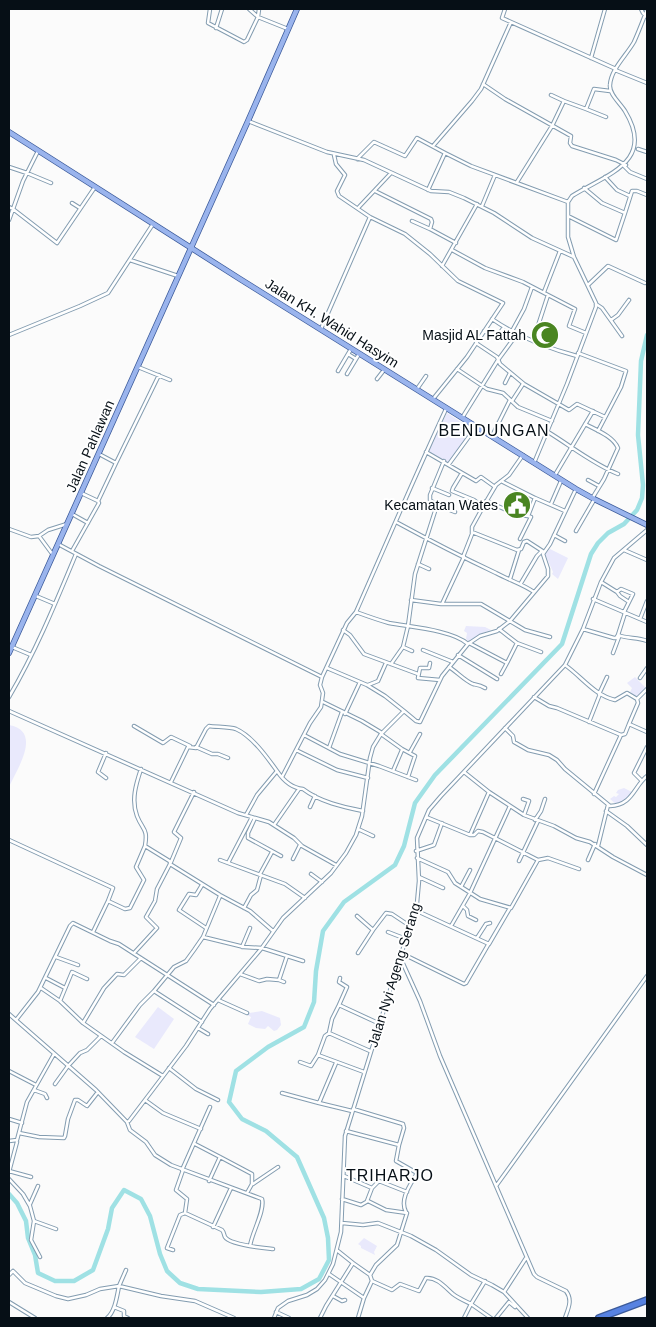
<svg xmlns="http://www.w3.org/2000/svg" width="656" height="1327" viewBox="0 0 656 1327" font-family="Arial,sans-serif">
<rect width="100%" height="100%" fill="#fbfbfb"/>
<path fill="#e9e9fc" d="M447 413 473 430 448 464 427 453Z
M550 549 568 558 558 579 552 574 553 572 545 554Z
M466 626 485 627 491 630 480 634 470 642 466 639 467 633 464 631Z
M635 677 646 688 637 698 630 692 632 688 627 683Z
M9 725C43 731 17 769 9 787Z
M624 788 632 792C631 800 624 802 617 805L610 799 614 796 616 797 619 794 616 793 618 790Z
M158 1007 174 1019 154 1049 135 1037Z
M262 1011 280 1018 281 1025 277 1030 274 1031 268 1026 265 1029 256 1028 248 1024 251 1017 247 1015 249 1013Z
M364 1238 377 1246 374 1252 375 1255 361 1248V1246L358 1244Z"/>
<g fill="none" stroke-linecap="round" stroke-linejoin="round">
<path stroke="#9fe1e4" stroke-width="4.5" d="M9 1194 17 1203 26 1221 28 1238 35 1255 38 1273 55 1281H74L93 1270 108 1229 112 1208 124 1190 141 1199 150 1216 160 1254 167 1271 180 1283 198 1289 261 1292 301 1289 319 1279 329 1260 328 1238 324 1218 297 1157 266 1131 242 1119 229 1102 236 1071 268 1047 304 1027 314 1002 316 971 323 931 344 902 395 865 404 846 415 803 435 775 562 644 591 554 598 543 608 533 624 524 637 510 642 498 643 485 638 435 641 361 647 335"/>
<defs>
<path id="street" d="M210 9 208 23 244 42 247 40 258 17 259 9
M249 9 258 17 288 29
M505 9 502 18 616 69
M641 9 643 13 647 17
M216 28 222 9
M591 58 605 9
M615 70 647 83
M483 84 505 99 571 136 570 143 572 146 616 160 626 165
M551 95 564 101
M586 109 606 117
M248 121 327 152 364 160 431 191 449 192 464 198 494 213 532 238 574 257
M433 146 472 101 481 89 511 22
M638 149 647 152
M334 155 336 164 345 175 337 191 339 196 370 217 405 234 430 254 458 281 503 303 467 357 433 399
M357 159 374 142 405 156 417 138 445 153
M624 166 630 172 647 179
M9 167 27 173 51 183
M605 177 617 190 630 196
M517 182 552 126 564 101 586 109 594 89 610 91
M428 190 445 153 471 166 568 202
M375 191 431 219 432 222 430 229 456 243
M72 203 80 208
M482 206 495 175
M9 207 13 209 23 181 38 151
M358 208 391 173
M625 213 632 191H637L647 195
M568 216 616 240 625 213 602 203 584 188
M9 220 13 209 57 243 95 187
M412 221 430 229
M452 250 485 268 523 282 548 295 533 341
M130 260 178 276
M442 266 477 204
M588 285 608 266 645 283
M544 292 560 251
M548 295 575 309 569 326 586 333
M596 304 602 308 622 336
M492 319C518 337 547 348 577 356
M611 320 618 315 629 300
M321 329 370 217
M484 331 497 337 504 327
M512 331 524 309 532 287
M9 335 80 306 108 293 153 224
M476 343 497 357 500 364 524 384 569 410 577 404 605 417
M578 353 626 371 621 387 598 431
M348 354 356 359
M138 367 170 380
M457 369 487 389 503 393 518 407 552 421
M338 371 351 349
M347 374 359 354
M377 379 384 370
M505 383 510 373
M417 389 426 376
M512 401 523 384
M462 418 498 360 517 334
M585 424C596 430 613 436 618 448L604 479 593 497
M548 432C571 446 593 464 618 474
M492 436 510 400
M426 452 476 481 481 477 495 487
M116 463 159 375
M534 463 567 384 596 307V303L574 257 568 237V202L572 196C607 174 656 162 625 111 620 103 609 94 610 85 611 69 626 56 634 42 639 31 643 20 647 10
M449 464 476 427
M462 473 453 488 452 491 474 500 483 507
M555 475 593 411
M588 480 599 486
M501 481 535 498 528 516 531 517 520 539
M432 488 449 495
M535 498 565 511
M98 501 116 463 99 454
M486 501 518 515 528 516
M551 504 561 481
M437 505 455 512
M72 514 88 523
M396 522C429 540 462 557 496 573 509 580 522 584 534 592
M9 529 31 537 39 536 53 555
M576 531 594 500
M472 532 517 550 521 549 524 542 527 541 544 552
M554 535 565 541
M39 536 48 530 67 524
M58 544 99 566 322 677
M624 550 647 560
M72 551 99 503 98 501 81 493
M463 557 472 534V527L483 507 496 485 509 475 523 455
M418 564 429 569
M510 579 519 550
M601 582 617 592 620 596 629 602
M521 583 537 556 542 551
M617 592 621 589 633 594 624 612
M36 596 55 604
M593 599 647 622
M411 600 441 604H481L525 630 550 637
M442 604 464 557
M356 612C367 616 378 620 389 623 410 627 452 630 468 644
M640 619 647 601
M499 629 517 643 541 652
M583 629 614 638H616L618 635C628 639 637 637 647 641
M343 630 350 635 364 654 418 674
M618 635 625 613
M469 643 507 663 517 643
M12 647 31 655
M403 647 412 651
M423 650 453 662
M613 653 619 637
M458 655 497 679
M430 663 429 668H420L418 678 440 680
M391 664 403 647 408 626 415 574 437 505 430 500V495L444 461
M565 665C582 677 594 695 615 700L627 693 637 699
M449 667C456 671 465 681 473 684 478 685 480 685 485 688
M327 668 367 685 385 696 404 711
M501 674 507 663
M640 678 647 668
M368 685 378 681 386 663
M599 694 607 677
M9 697C36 651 56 602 76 554
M534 697 549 706 557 708 621 735 625 734 629 724 647 732
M323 702 362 721 382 733
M9 711 238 813 269 822 294 838 302 846 336 865
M345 714 360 682
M589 722 600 694
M629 724 638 703 637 699 647 689
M134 726 163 743 171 737 190 746
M505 728 513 736 514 742 528 750 549 755 557 760 565 769 610 806C633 805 634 786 647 776
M381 734 402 749 415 756 408 777
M304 735 340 754 379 766 416 780
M196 747 212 754H218L228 758
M329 748 342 712
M296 750 337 770 368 778
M410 752 420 734
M106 753 98 772 106 778
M141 769C136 784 131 800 137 816 143 831 148 828 145 846L171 862 170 863
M393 771 402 750
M464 772 489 792 524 815 554 826 576 838 590 842 613 857 647 875
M282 777 310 723 321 707 323 693 320 685 322 677 347 623 356 612C386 544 415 476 446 409
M642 781 634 773 647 747
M171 782 188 747 196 748 206 729 209 726C216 727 230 727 236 729 252 736 267 757 277 771
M594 794 621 735
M523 799 529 801 524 815
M310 807 315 796
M606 811 627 826 647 845
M246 815 257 795 277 771C283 780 292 788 303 789 320 802 343 807 363 811
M426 817 470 835H474L478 831 483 832 538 860
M255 818 248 833V838L281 856
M535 820 541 811 545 799
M274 825 299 789
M358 829 373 836
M470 835 489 792
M9 840 113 888 108 901 93 932
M598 846 608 805
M416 851 434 845 442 823
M417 858 448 872 455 883 480 899 511 908 538 860 548 858 579 869
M293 859 300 845
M220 860 228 863 252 817
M588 860 595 844
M519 861 538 821
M171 862 181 838 174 832 194 792
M228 863 285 884 305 898
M260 874 272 852
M311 874 322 882
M419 877 443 888
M202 885 196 895 189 894 179 910 206 928
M461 887 470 870
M108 901 125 909 130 908 144 880 136 867 145 846
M463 906 467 910 468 916 476 920
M244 908 251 895 257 890 261 875
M415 910 489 944 510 908
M357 916 373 930
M451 926 470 893 510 806
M388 932 406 939
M203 937 244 947 262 948 303 961
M477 938 486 924 490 923
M242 947 250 928
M134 953 157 928 146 917 155 901 157 889 170 864 220 895 250 911 273 931
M358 953 373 930 386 913 392 914 410 926
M401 953 464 984 466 983 488 945
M56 957 78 965
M400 957 420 1001 440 1056 534 1274 537 1277 566 1291C573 1300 568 1309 565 1318
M240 974 259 981 267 979 279 980 287 956
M46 978 65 988
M340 978 339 982 347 987 339 1005 378 1023
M87 979 72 972 60 1001 83 1023 124 1052 163 1076
M279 980 284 982
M41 988 60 1001
M154 991 174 967 186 961 194 950 203 937 220 896
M218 1000 247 1013
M9 1014 96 1090 127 1122 129 1121 186 1046 210 1009 261 949 283 918 331 873 346 853 356 835 362 816 370 758 373 747 381 734 404 711 416 721 420 722 442 676 468 644 480 636 497 631 510 621 548 576V569L543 554 550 544 576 489
M16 1020 38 992 70 926 73 923 110 941 119 944 214 1005
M83 1023 104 988 117 974 124 975 141 958
M198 1028 208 1034
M329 1033 332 1019 339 1005
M112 1043 140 1005 154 991 202 1022
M300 1062 311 1066 318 1055
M336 1063 319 1103 352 1111
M169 1068 196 1089 218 1100
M9 1071 36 1085
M364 1072 318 1055 325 1036 329 1033 370 1051
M55 1084 68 1066 80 1053 87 1050 101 1036
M34 1090 45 1094 47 1098
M282 1093 319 1103
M145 1100 163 1113 201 1129
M353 1109 403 1124 404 1128 399 1145
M9 1119 22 1123
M127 1122 130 1130 146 1142 155 1155 171 1165 262 1199C265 1211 252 1232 250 1246
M346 1131 399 1145 396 1161 417 1173C411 1184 399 1199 406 1212
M19 1133 39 1137 64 1138 65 1136 68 1119 75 1100H78L87 1106 98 1092
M9 1141 17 1140 27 1102 54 1054
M195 1144 220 1157
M182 1170 210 1107
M183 1170 176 1190 187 1199 185 1213 222 1230C224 1232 224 1235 225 1237 230 1245 264 1248 273 1249
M9 1171 31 1177
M9 1172 17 1142
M344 1176 372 1188 379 1181 407 1192
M9 1179 23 1194 30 1206 34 1221 31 1240 40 1257
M209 1181 220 1157 252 1174V1184L247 1193
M253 1184 278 1167
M496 1186 647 976
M342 1199 361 1205 368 1201 386 1210 407 1213 397 1245 376 1265 370 1275
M367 1201 372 1188
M30 1204 38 1186
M34 1221 56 1229
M342 1223 363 1225 378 1223 411 1236 436 1250 471 1275 492 1285 504 1292
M213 1227 231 1188
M173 1250 167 1248 180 1215 185 1213
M526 1258 504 1292 528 1318
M329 1274 364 1298 372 1281 370 1275 353 1263
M9 1275 13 1271 25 1283 56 1296 68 1299 86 1295 100 1289 119 1286 126 1270
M372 1281 392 1290 400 1284 419 1291 426 1278C437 1277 445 1287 453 1294 458 1298 465 1301 471 1304L485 1281
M333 1296 342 1301 345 1300
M9 1302 35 1318
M114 1307 124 1311V1316L128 1318
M276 1312 289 1318
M107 1318C115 1312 117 1296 119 1286L161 1296 195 1301 234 1318
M274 1318 278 1308 288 1301 307 1295 317 1289 325 1280 333 1264 341 1232 345 1136 417 903 419 881 417 838 429 810 441 796 565 665 583 629 601 582 614 558 647 530
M320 1318 326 1306 353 1263 338 1251
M358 1318 364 1298
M464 1318 471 1304 491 1318
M496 1318 509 1302 515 1307"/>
<path id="primary" d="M9 132 240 279 576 489 594 499 647 525
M9 653 248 121 297 9"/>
<path id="highway" d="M599 1318 647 1300"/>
</defs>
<use href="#street" stroke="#839cb0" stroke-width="4.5"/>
<use href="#primary" stroke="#3b5a9a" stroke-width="6"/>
<use href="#highway" stroke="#3b5a9a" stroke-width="8"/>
<use href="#street" stroke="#fff" stroke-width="2.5"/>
<use href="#primary" stroke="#9ab4ed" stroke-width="4.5"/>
<use href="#highway" stroke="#5782e1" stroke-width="5.5"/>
</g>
<defs>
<symbol id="mosque-disc" viewBox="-11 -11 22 22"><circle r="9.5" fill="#4a8521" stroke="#fff"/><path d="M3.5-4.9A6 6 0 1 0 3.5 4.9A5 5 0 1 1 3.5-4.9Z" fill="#fff"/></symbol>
<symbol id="civic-disc" viewBox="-11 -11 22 22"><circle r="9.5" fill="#4a8521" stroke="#fff"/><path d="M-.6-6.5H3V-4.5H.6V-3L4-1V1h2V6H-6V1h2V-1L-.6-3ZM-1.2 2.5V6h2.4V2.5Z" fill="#fff"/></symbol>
</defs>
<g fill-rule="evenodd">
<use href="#mosque-disc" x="529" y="319" width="32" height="32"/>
<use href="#civic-disc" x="501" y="489" width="32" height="32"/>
</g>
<g text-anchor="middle" stroke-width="4" stroke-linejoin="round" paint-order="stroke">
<g font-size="14" fill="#060f16" stroke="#fff">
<text transform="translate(332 323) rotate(32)" y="5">Jalan KH. Wahid Hasyim</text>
<text transform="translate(90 446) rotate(-66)" y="5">Jalan Pahlawan</text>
<text transform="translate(394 975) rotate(-73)" y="5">Jalan Nyi Ageng Serang</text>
</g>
<g font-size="14" fill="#060f16" stroke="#fff" text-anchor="end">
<text x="526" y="340">Masjid AL Fattah</text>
<text x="498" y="510">Kecamatan Wates</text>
</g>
<g font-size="16" letter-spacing="1" fill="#060f16" stroke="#fff">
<text x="494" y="436">BENDUNGAN</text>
<text x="390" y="1181">TRIHARJO</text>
</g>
</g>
<rect width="656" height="1327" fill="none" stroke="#060f16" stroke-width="20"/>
</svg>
